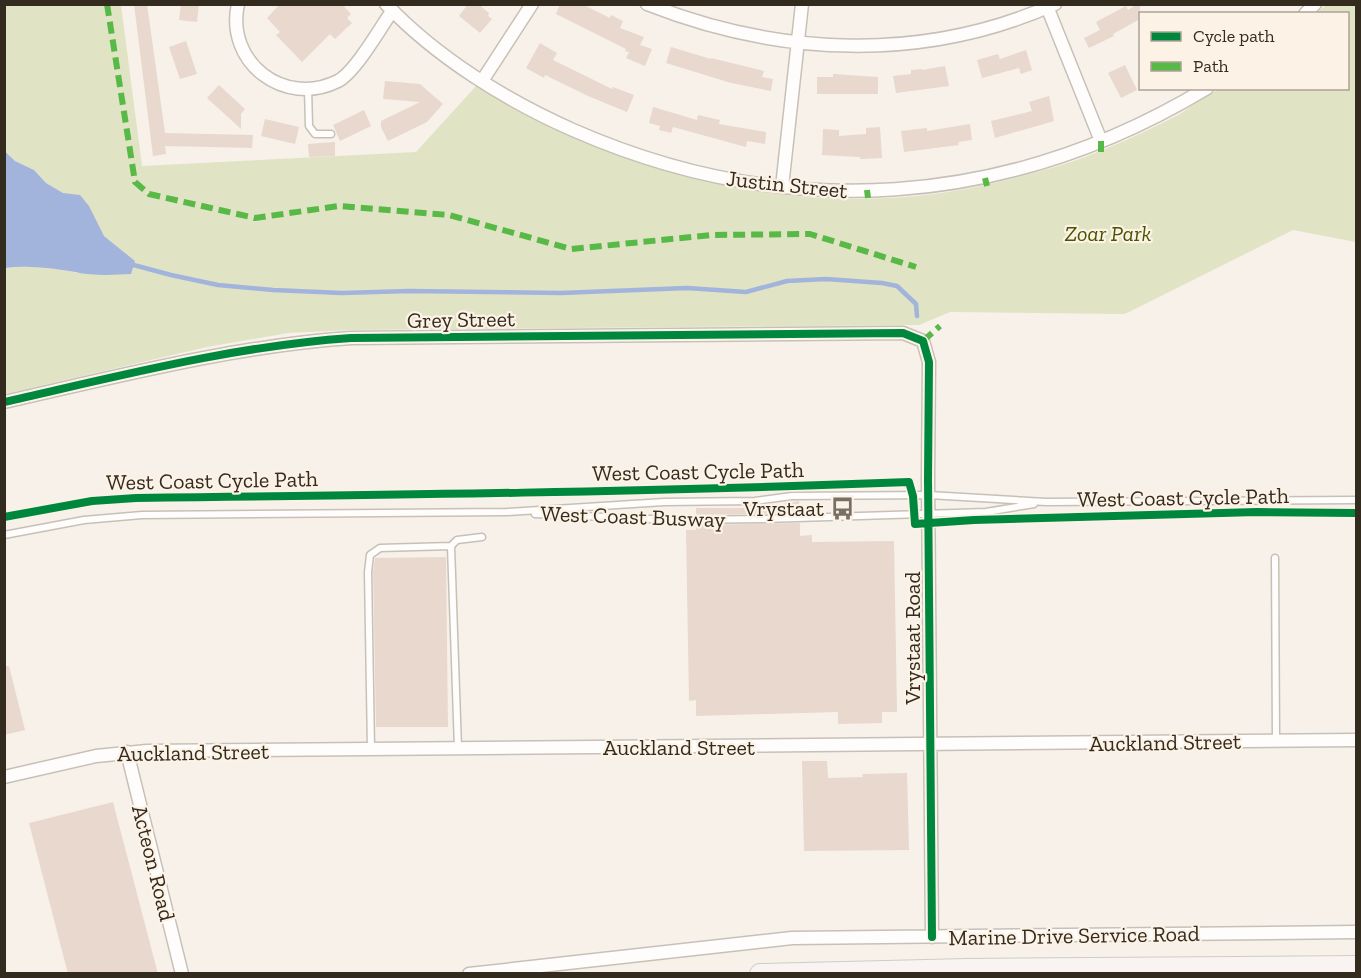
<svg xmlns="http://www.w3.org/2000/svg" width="1361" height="978" viewBox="0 0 1361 978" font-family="'Zilla Slab',serif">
<rect width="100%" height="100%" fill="#f7f1ea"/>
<path fill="#e0e3c4" d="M5 5H121L142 166 416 152 477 85C613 171 780 216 941 193 985 187 1029 175 1071 162 1109 149 1145 132 1180 114 1191 107 1212 90 1223 89 1235 87 1248 89 1260 89 1289 89 1318 89 1348 88V14L1317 13 1326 5H1356V242L1293 230 1125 314 950 312 919 325 349 330 288 333 207 347 5 394V268C27 265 55 266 77 273L135 261 104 236 63 193 46 183 34 170 15 161 5 150Z"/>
<path fill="#a2b4db" d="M4 150 15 161 34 170 46 183 63 193 80 195 89 206 104 236 135 261 131 274C113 275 92 276 75 272 52 268 28 265 5 268Z"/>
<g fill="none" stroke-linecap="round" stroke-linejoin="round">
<path stroke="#a2b4db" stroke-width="4.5" d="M130 264 171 275 218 285 273 290 342 293 409 291 561 293 687 288 746 292 787 281 826 279 882 283 897 286 916 304 917 316"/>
</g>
<path fill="#e8d8ce" d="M134 4H147L165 133 253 135 252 148 165 146 166 154 153 156Z
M181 4H199L197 22 179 20Z
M280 4H342L351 14 347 18 352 23 335 39 330 34 302 62 276 35 280 32 267 18Z
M468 4H478L489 13 488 16 492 19 480 33 459 16Z
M560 4H582L610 18 611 15 623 21 620 28 644 37 640 45 652 49 645 66 626 58 629 52 625 51 626 49 556 14Z
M1137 4H1140V19L1113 34 1114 36 1089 48 1084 38 1100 30 1096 22 1126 6 1128 10Z
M186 41 197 74 180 79 169 47Z
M540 43 557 53 553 60 612 89 613 87 634 95 627 112 588 96 545 75 544 78 526 68Z
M671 47 711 59V58L764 71 762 77 773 79 771 91 731 83 666 63Z
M1026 50 1032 70 1021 74 1019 68 982 78 977 60 998 54 1000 59Z
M1125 65 1137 90 1121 98 1108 73Z
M945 66 949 86 896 93 893 76 911 74V70L922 69V70Z
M833 74 878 77V94H817V77H833Z
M385 81 420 84 443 104 427 122 388 141 381 127V121L420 102 383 99Z
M219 85 245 109 241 114V129L207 98Z
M1049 96 1054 121 995 138 991 121 1032 111 1029 102Z
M653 107 697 120 698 115 720 120 719 124 766 132 765 144 747 141 746 147 673 127 671 133 659 130 660 126 649 123Z
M364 110 371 126 340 141 333 125Z
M265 119 299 127 295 144 261 136Z
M970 124 972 140 958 142 959 145 904 152 901 131 927 128V131Z
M880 127 882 158 860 159V157L822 155 823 129 839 130V136L866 134V128Z
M335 142V156L309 157 308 144Z
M799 501 800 513 696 515V508H760Z
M800 523V536L812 535V542L894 541 897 712H882V723L838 724V712L696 716V700L689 701 686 530H696V525Z
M446 557 448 727H376L373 572 375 558Z
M4 666H9L25 730 4 735Z
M802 761H827L828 778 863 777 862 774 907 773 909 850 804 851Z
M113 802 158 974H68L29 823Z"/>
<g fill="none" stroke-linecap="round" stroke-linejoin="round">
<defs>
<path id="lane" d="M308 89 309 126 315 134H331
M535 514 675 520 765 519 986 512 1034 504
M4 535 84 520 142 515 507 512 664 502 755 501 792 496 929 495 1046 502 1356 500
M1275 558 1276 740
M458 748 451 546 457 540 482 537
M371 749 368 572 370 555 380 548 451 546"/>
<path id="street" d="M238 4C225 62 284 108 338 81 355 72 380 29 392 11
M386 4C436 57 507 101 573 130 787 224 1008 208 1207 88
M647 4C779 56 923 63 1055 4
M1046 4 1101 141
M1305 14 1315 4
M482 81 532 4
M782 187 802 4
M4 402C119 376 234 346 351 338L903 333 923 341 929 362 928 479 932 937
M127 752 182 974
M4 777 96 756 147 751 1356 740
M469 974 792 938 1356 932"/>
<path id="primary" d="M760 974 967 969 1356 966"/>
</defs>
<use href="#lane" stroke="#c7c0b7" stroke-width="9"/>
<use href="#street" stroke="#c7c0b7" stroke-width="15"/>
<use href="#primary" stroke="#cfccc7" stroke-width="22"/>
<use href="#lane" stroke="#fefdfc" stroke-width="6"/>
<use href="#street" stroke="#fefdfc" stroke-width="12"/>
<use href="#primary" stroke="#f9f3f2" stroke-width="20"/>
<path stroke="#58b947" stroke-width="6" stroke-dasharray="12 6" stroke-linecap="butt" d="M107 4 135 182 149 194 255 218 339 206 449 215 571 249 712 235 810 234 916 267
M1101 152V141
M985 178 987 186
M867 190 868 198
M923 341 940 326"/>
<defs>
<path id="cycleway" d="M4 402C119 376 234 346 351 338L903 333 923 341 929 362 928 479 932 937
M4 517 92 501 136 498C394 495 652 492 909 482L913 496 915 524 974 520 1257 512 1356 513"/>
</defs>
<use href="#cycleway" stroke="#fcf2e5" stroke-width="11"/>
<use href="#cycleway" stroke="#00873e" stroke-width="8"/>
</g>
<defs>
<symbol id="bus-bare" viewBox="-9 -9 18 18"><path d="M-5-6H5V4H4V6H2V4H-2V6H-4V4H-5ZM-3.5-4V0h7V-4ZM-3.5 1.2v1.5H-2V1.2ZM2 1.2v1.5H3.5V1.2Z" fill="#787066" stroke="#fcf2e5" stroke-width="2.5" paint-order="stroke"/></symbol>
</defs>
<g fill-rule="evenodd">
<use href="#bus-bare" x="826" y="492" width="33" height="33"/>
</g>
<g text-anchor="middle" stroke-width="4.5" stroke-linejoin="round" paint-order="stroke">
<g font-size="22" fill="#342b1f" stroke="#fcf2e5">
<text transform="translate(787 184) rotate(6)" y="8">Justin Street</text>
<text transform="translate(461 319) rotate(-1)" y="8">Grey Street</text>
<text transform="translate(698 471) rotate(-1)" y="8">West Coast Cycle Path</text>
<text transform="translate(212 480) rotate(-1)" y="8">West Coast Cycle Path</text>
<text transform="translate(1183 497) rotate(-1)" y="8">West Coast Cycle Path</text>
<text transform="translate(633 516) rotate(2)" y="8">West Coast Busway</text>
<text transform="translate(912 638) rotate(-90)" y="8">Vrystaat Road</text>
<text transform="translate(1165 742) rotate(-1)" y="8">Auckland Street</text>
<text x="679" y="755">Auckland Street</text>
<text transform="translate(193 752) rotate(-1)" y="8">Auckland Street</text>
<text transform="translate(154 863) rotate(76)" y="8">Acteon Road</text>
<text transform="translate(1074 935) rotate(-1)" y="8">Marine Drive Service Road</text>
</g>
<g font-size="22" font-style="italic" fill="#495400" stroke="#fcf2e5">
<text x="1108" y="241">Zoar Park</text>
</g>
<g font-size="22" fill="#342b1f" stroke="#fcf2e5" text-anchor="end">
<text x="824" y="516">Vrystaat</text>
</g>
</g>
<rect width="1361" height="978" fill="none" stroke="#342b1f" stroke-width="12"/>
<rect x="1139" y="12" width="210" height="78" fill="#fcf2e5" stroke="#aca296" stroke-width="1.5"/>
<rect x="1151" y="32" width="30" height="9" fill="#00873e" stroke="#aca296" stroke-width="1.5"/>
<text x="1193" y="42" font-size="18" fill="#342b1f">Cycle path</text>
<rect x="1151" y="62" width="30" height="9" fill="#58b947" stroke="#aca296" stroke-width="1.5"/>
<text x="1193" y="72" font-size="18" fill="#342b1f">Path</text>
</svg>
